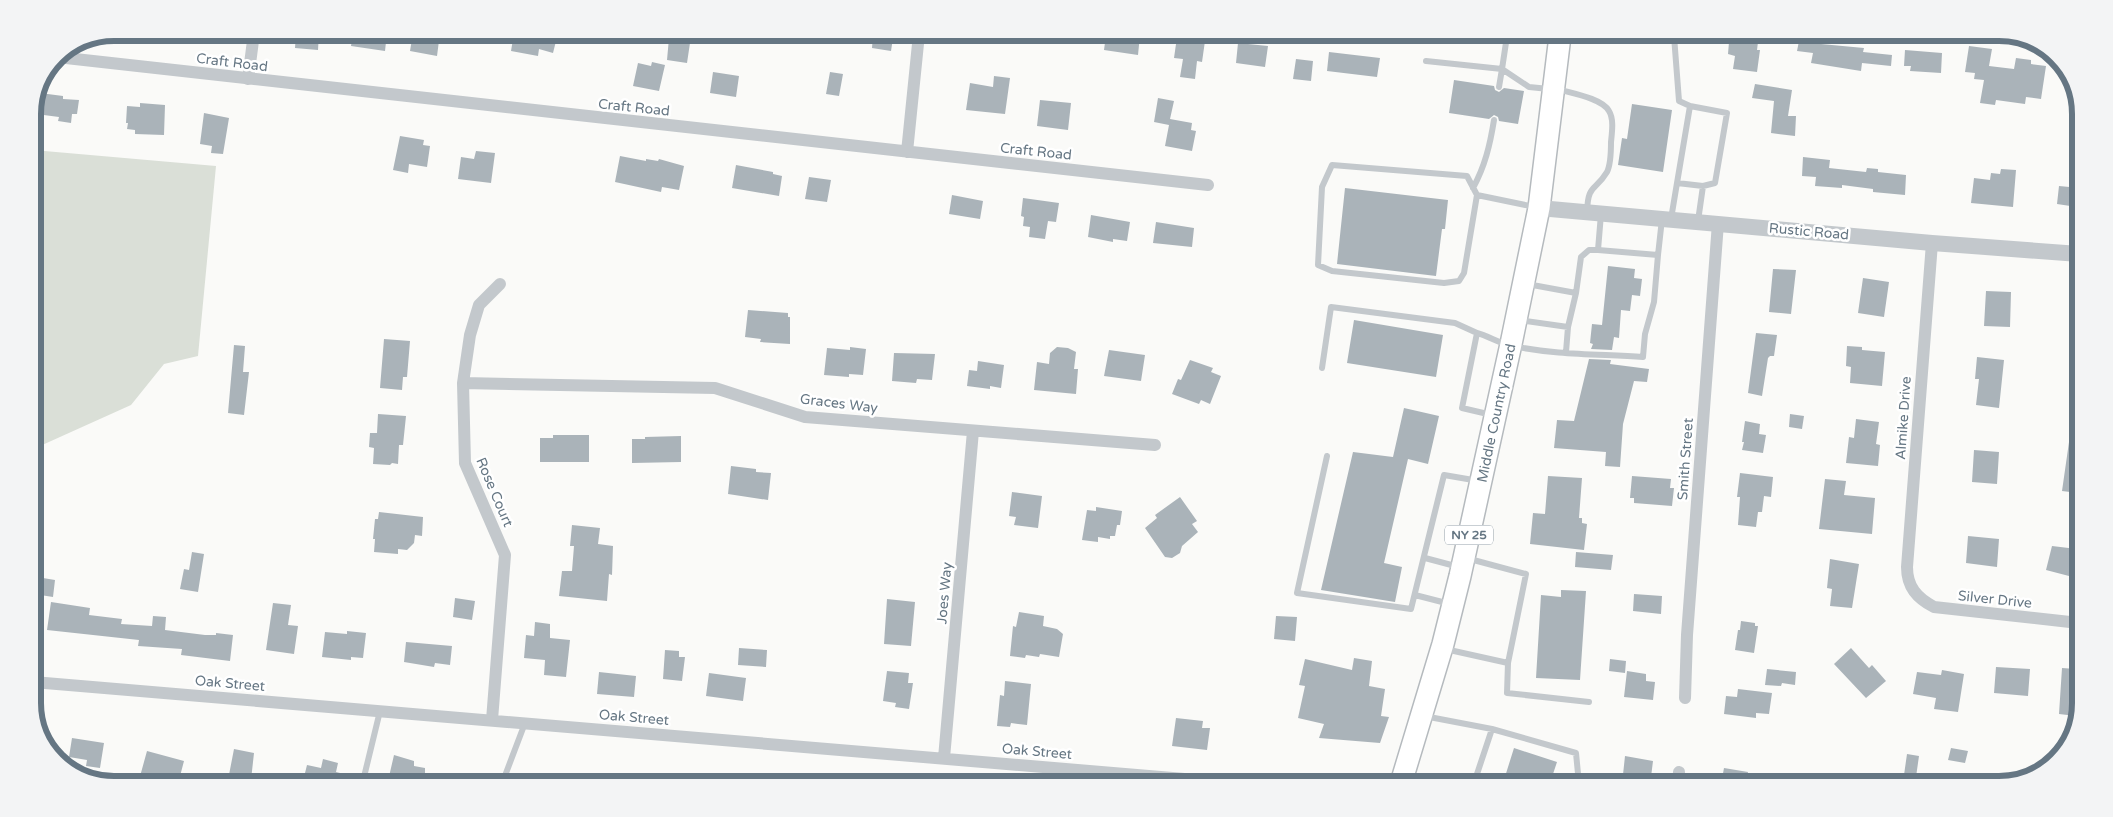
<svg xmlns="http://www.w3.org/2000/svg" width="2113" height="817" viewBox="0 0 2113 817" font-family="'Varela Round',sans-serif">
<rect width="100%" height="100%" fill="#fafaf8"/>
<path fill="#dadfd7" d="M33 150 216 166 198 356 164 364 131 405 40 446 33 479Z"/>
<path fill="#aab3b9" d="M296 33H319L318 50 295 48Z
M353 33H387L385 51 351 46Z
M413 33H440L437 56 410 51Z
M514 33H533L557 37 553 53 539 49 538 56 511 51Z
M873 35 893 38 891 51 872 48Z
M1106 35H1140L1138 55 1104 50Z
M1800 36H1823L1821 44 1864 48 1863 52 1892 55 1891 66 1862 63 1861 71 1811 63 1813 53 1797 51Z
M1177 37 1205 41 1202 62 1197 61 1195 79 1180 77 1183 59 1174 58Z
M669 38 682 39 681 42 690 43 687 63 667 60Z
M1737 39 1758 42 1757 50H1760L1757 72 1733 69 1735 56 1728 54 1729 42 1737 43Z
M1238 43 1268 46 1265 67 1236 63Z
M1969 46 1992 49 1989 66 2014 69 2016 58 2031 60V64L2046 66 2041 99 2026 97 2025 104 1996 100 1995 105 1980 103 1984 80 1974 79 1975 73 1965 72Z
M1905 50 1942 53 1941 73 1910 71 1911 66H1904Z
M1329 52 1380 58 1377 77 1327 71Z
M1296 59 1313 61 1311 81 1293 79Z
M652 62 665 65 659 91 633 86 638 63 651 66Z
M713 72 739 76 736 97 710 93Z
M830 72 843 74 839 96 826 94Z
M994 76 1010 78 1005 114 966 110 970 83 993 87Z
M1454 80 1494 86 1495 90 1499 92 1504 88 1524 91 1518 124 1499 121 1498 117 1494 115 1489 119 1449 113Z
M1755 84 1792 90 1788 116H1796L1795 136 1771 133 1774 101 1752 98Z
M40 93 63 96V99L79 100 77 114H72L71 123 58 121 59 117 36 114V112H33Z
M1158 98 1174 101 1170 119 1192 123 1191 130 1196 131 1192 151 1165 146 1169 125 1154 122Z
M1040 100 1071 103 1068 130 1037 126Z
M140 103 165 105 164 135 135 134V130L127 129 128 123H126L127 106 140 107Z
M1632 104 1672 110 1663 172 1618 165 1622 138 1627 139Z
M204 113 229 118 223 154 211 153 212 146 200 144Z
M400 136 424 140 423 145 430 146 427 167 409 164 408 173 393 170Z
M476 151 495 153 491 183 458 179 461 157 474 159Z
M620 156 646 161V159L658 161 659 159 684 166 679 190 662 187 661 192 615 182Z
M1803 157 1830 160 1829 168 1866 172 1867 168 1878 169V172L1906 175 1905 195 1873 192V189L1842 185V188L1815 186 1816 177 1802 176Z
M736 165 773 172V174L782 176 779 196 732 188Z
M2001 169 2016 170 2013 207 1971 203 1974 178 1990 180 1991 173 2000 174Z
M809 177 831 180 827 202 805 199Z
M2059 186 2080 188V204H2078L2077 207 2057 204Z
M1345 188 1448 200 1445 229H1442L1436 276 1337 264Z
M952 195 983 201 980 219 949 214Z
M1023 198 1059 203 1056 222 1048 221 1045 239 1029 237 1030 227 1023 226 1024 217 1021 216Z
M1091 215 1130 222 1127 241 1113 239V242L1088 237Z
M1156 222 1194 228 1192 247 1153 243Z
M1608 266 1635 269 1634 278 1642 279 1640 296 1632 295 1630 311 1621 310 1619 338 1614 337 1612 350 1591 349 1593 344 1590 343 1592 324 1602 325Z
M1773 269 1796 270 1791 314 1769 312Z
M1863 278 1889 282 1884 317 1858 313Z
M1986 291 2011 292 2010 327 1984 326Z
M748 310 788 313V317H790V344L760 342 761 339 745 337Z
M1354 320 1443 335 1436 377 1347 363Z
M1756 333 1777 335 1774 356H1770L1768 358 1762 396 1748 393Z
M384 339 410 341 407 377H403L402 390 380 388Z
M234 345 245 346 243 372H249L244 415 228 413Z
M1847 346 1862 347V350L1885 352 1882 386 1850 383 1851 367 1846 366Z
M850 347 866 349 863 375 849 374V377L824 375 827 348 850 350Z
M1057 347 1068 348 1076 352 1074 369H1078L1076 394 1034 390 1037 362 1049 364 1050 353Z
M1109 350 1145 355 1141 381 1104 376Z
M894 353 935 354 932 380 917 379 916 383 892 381Z
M1977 357 2004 360 1999 408 1976 405 1979 379H1975Z
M1589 359 1611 360 1610 364 1649 369 1647 382 1634 381 1623 424 1620 467 1605 466 1606 452 1554 448 1557 420 1574 421Z
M1190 360 1213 368 1211 372 1221 376 1210 404 1201 400 1199 404 1172 394 1178 379 1181 380Z
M978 361 1004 365 1001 388 990 386V389L967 386 969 370 977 371Z
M1404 408 1439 416 1428 464 1408 459 1384 563 1402 567 1395 602 1321 590 1353 452 1393 457Z
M378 414 406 416 403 445H399L398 464 392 463 390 465 373 464 374 448 369 447 370 433H377Z
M1790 414 1804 416 1802 429 1789 427Z
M1856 419 1879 422 1876 444 1880 445 1878 466 1846 463 1849 437 1854 438Z
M1745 421 1760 424 1759 434 1766 435 1763 453 1742 450 1744 442H1742Z
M553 435H589V462H540V438H553Z
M2070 435 2078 436V493L2062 491Z
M681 436V462L632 463V439H645V437Z
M1974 450 1999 452 1997 484 1972 482Z
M731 466 756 469V472L771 473 768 500 728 494Z
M1740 473 1773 477 1771 497 1764 496 1762 512H1758L1756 527 1738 525 1740 497H1737Z
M1548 476 1582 478 1579 518H1582V523L1587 524 1584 550 1530 544 1533 513 1545 514Z
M1632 476 1671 479 1670 488H1674L1672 506 1634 503V498H1630Z
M1825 479 1846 481 1844 495 1875 498 1872 534 1819 529Z
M1012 492 1042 496 1038 528 1014 525 1016 517 1009 516Z
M1180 497 1197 521 1192 524 1198 532 1182 546 1180 553 1172 558 1165 557 1145 528 1157 518 1155 515Z
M1096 507 1122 511 1120 525H1117L1115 536H1110V539L1098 537V542L1082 540 1087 510 1096 511Z
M379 512 423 517 422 536 415 535 414 543 407 550 398 549V554L374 552 375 539H373L375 519H378Z
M572 525 600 528 598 544 613 546 612 575 609 574 607 601 559 596 562 571H572L574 546H570Z
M1968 536 1999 539 1997 567 1966 563Z
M2052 546 2077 549V571L2071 570 2069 576 2046 570Z
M192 552 204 554 198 592 180 589 184 569 189 570Z
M1576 552 1613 555 1611 570 1575 567Z
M1830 559 1859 564 1852 608 1830 606 1832 589 1827 588Z
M37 577 55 580 53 597 34 594Z
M1561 590 1586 591 1580 680 1536 678 1541 595 1561 597Z
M1634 594 1662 596 1661 614 1633 611Z
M455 598 475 601 472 620 453 617Z
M887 599 915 602 911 646 884 644Z
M51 602 90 608 89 615 122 619 121 624 152 626 153 616 166 617 165 630 205 635H216V633L233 635 230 661 181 655 182 649 138 646 139 640 47 630Z
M273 603 291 605 288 625 298 626 294 654 266 650Z
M1019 612 1044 616 1043 626 1057 629 1063 634 1059 657 1040 654 1039 657 1026 655 1025 658 1010 656 1013 626 1016 627Z
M1276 616 1297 617 1295 641 1274 639Z
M1741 621 1755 623V626H1758L1754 653 1735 650 1738 630H1740Z
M535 622 550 624V638L570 640 566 677 544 675 545 660 524 658 526 635 534 636Z
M347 631 366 633 363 658 351 657V660L322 657 325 632 347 634Z
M406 642 452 646 450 665 435 663 434 667 404 662Z
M739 648 767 650 766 667 738 665Z
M1851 648 1869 668 1872 665 1886 681 1866 698 1834 664Z
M665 650 679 651V657H685L682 681 663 679Z
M1354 658 1372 661 1369 686 1385 689 1381 716 1389 717 1380 743 1319 738 1324 724 1298 718 1305 686 1299 685 1305 659 1352 670Z
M1610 659 1626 661 1625 673 1609 671Z
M1996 667 2030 669 2028 696 1994 693Z
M2062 668 2076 669V716L2059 714Z
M1767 669 1796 672 1795 685 1782 683 1781 686 1765 685Z
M1942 670 1964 674 1958 712 1934 709 1936 698 1913 694 1917 672 1941 675Z
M887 671 909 673 908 683H913L909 709 895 707 896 703 883 701Z
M1627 671 1646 674V681L1655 682 1653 700 1624 697Z
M599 672 636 676 634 697 597 694Z
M709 673 746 678 743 701 706 696Z
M1005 681 1031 684 1027 725 1011 723 1010 727 997 726 1000 695 1004 696Z
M1738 689 1772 693 1769 714 1756 713V718L1724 714 1726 696 1737 697Z
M1176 718 1203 721 1202 728H1210L1207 750 1172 746Z
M72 738 104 743 100 768 86 766 87 760 69 757Z
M1514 748 1557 762 1550 783H1503Z
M1951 748 1968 751 1965 763 1948 760Z
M234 749 254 753 251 780H228Z
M147 751 184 761 179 780H139Z
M1907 754 1919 756 1916 777 1904 775Z
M394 755 414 761V766L425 768V778L421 781H388Z
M1625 756 1653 761 1651 777 1641 776 1640 784H1622Z
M323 759 338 763 336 772 352 776V781H310V778L304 777 307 765 321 768Z
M1724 768 1748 772 1746 784H1721Z"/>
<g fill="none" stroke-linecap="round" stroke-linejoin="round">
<defs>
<path id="primary" d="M1401 783 1443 644 1460 576 1511 344 1539 208 1560 36"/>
</defs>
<use href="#primary" stroke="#b5babe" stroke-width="24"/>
<path stroke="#c3c8cc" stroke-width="6" d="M1507 36 1502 69 1529 87 1549 89
M1674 36 1679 101 1690 106
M1426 61 1502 69 1499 87
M1557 89C1570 93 1602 98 1609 111 1614 119 1612 132 1611 142 1611 151 1611 164 1607 172 1595 192 1588 183 1587 212
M1332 165 1467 176 1477 195 1464 273 1459 281 1444 283 1332 271 1318 265 1322 187Z
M1677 183 1690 106 1727 113 1715 183 1703 186
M1473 188C1485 166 1490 145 1494 120
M1477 195 1535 207
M1671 219 1677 183 1703 186 1698 221
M1658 255 1662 219
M1527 284 1576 293 1568 327
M1576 293 1581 257 1589 250H1598
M1518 320 1568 327 1566 352
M1322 368 1331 307 1455 323 1477 333
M1492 415 1462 408 1477 333C1489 336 1500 344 1513 346 1555 355 1600 354 1643 357L1645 334 1654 302 1658 255 1598 250 1601 214
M1327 456 1297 593 1411 609 1444 475 1479 481
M1425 558 1459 567
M1415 595 1450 604
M1445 649 1508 663 1526 574 1466 558
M1508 663 1507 693 1589 702
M1424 716 1492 729 1474 783
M1492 729 1576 753 1579 784
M363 781 380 711
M503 781 525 723"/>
<path stroke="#c3c8cc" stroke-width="12" d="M57 57 1208 185
M248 79 254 33
M907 152 919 34
M1932 243 1907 567C1907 587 1917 598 1934 607L2070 622 2077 621
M463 383 715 388 805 417 1155 445
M33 682 1232 783
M1685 698 1687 635 1718 223
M492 720 505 555 465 463 463 383 470 335 479 305 500 284
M944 758 973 431
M1678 784 1679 772"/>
<path stroke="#c3c8cc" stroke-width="16" d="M1539 208 1932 243 2079 254"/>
<use href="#primary" stroke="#fff" stroke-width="21"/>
</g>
<g text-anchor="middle" stroke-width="5" stroke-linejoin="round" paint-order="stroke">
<rect fill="#fff" stroke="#939fa8" stroke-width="1" x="1445" y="525.5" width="48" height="19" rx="4"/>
<g font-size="12" font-weight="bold" fill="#657683">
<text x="1469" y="539">NY 25</text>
</g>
<g font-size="14" fill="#657683" stroke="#fff">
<text transform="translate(232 62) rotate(7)" y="5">Craft Road</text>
<text transform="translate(634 107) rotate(6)" y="5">Craft Road</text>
<text transform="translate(1036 151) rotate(6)" y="5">Craft Road</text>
<text transform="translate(1809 231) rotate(5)" y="5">Rustic Road</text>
<text transform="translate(839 403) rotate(7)" y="5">Graces Way</text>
<text transform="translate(1496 413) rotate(-78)" y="5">Middle Country Road</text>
<text transform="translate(1903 418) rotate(-86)" y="5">Almike Drive</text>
<text transform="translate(1685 459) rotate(-86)" y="5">Smith Street</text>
<text transform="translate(495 492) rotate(67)" y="5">Rose Court</text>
<text transform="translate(944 593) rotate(-85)" y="5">Joes Way</text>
<text transform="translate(1995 599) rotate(6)" y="5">Silver Drive</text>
<text transform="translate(230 683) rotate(5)" y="5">Oak Street</text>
<text transform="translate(634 717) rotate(5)" y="5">Oak Street</text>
<text transform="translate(1037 751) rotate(5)" y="5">Oak Street</text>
</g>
</g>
<path d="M0 0H2113V817H0ZM114 41H1999A73 73 0 0 1 2072 114V703A73 73 0 0 1 1999 776H114A73 73 0 0 1 41 703V114A73 73 0 0 1 114 41Z" fill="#f3f4f5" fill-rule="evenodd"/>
<path fill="none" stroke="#657683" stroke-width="6" d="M114 41H1999A73 73 0 0 1 2072 114V703A73 73 0 0 1 1999 776H114A73 73 0 0 1 41 703V114A73 73 0 0 1 114 41Z"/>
</svg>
